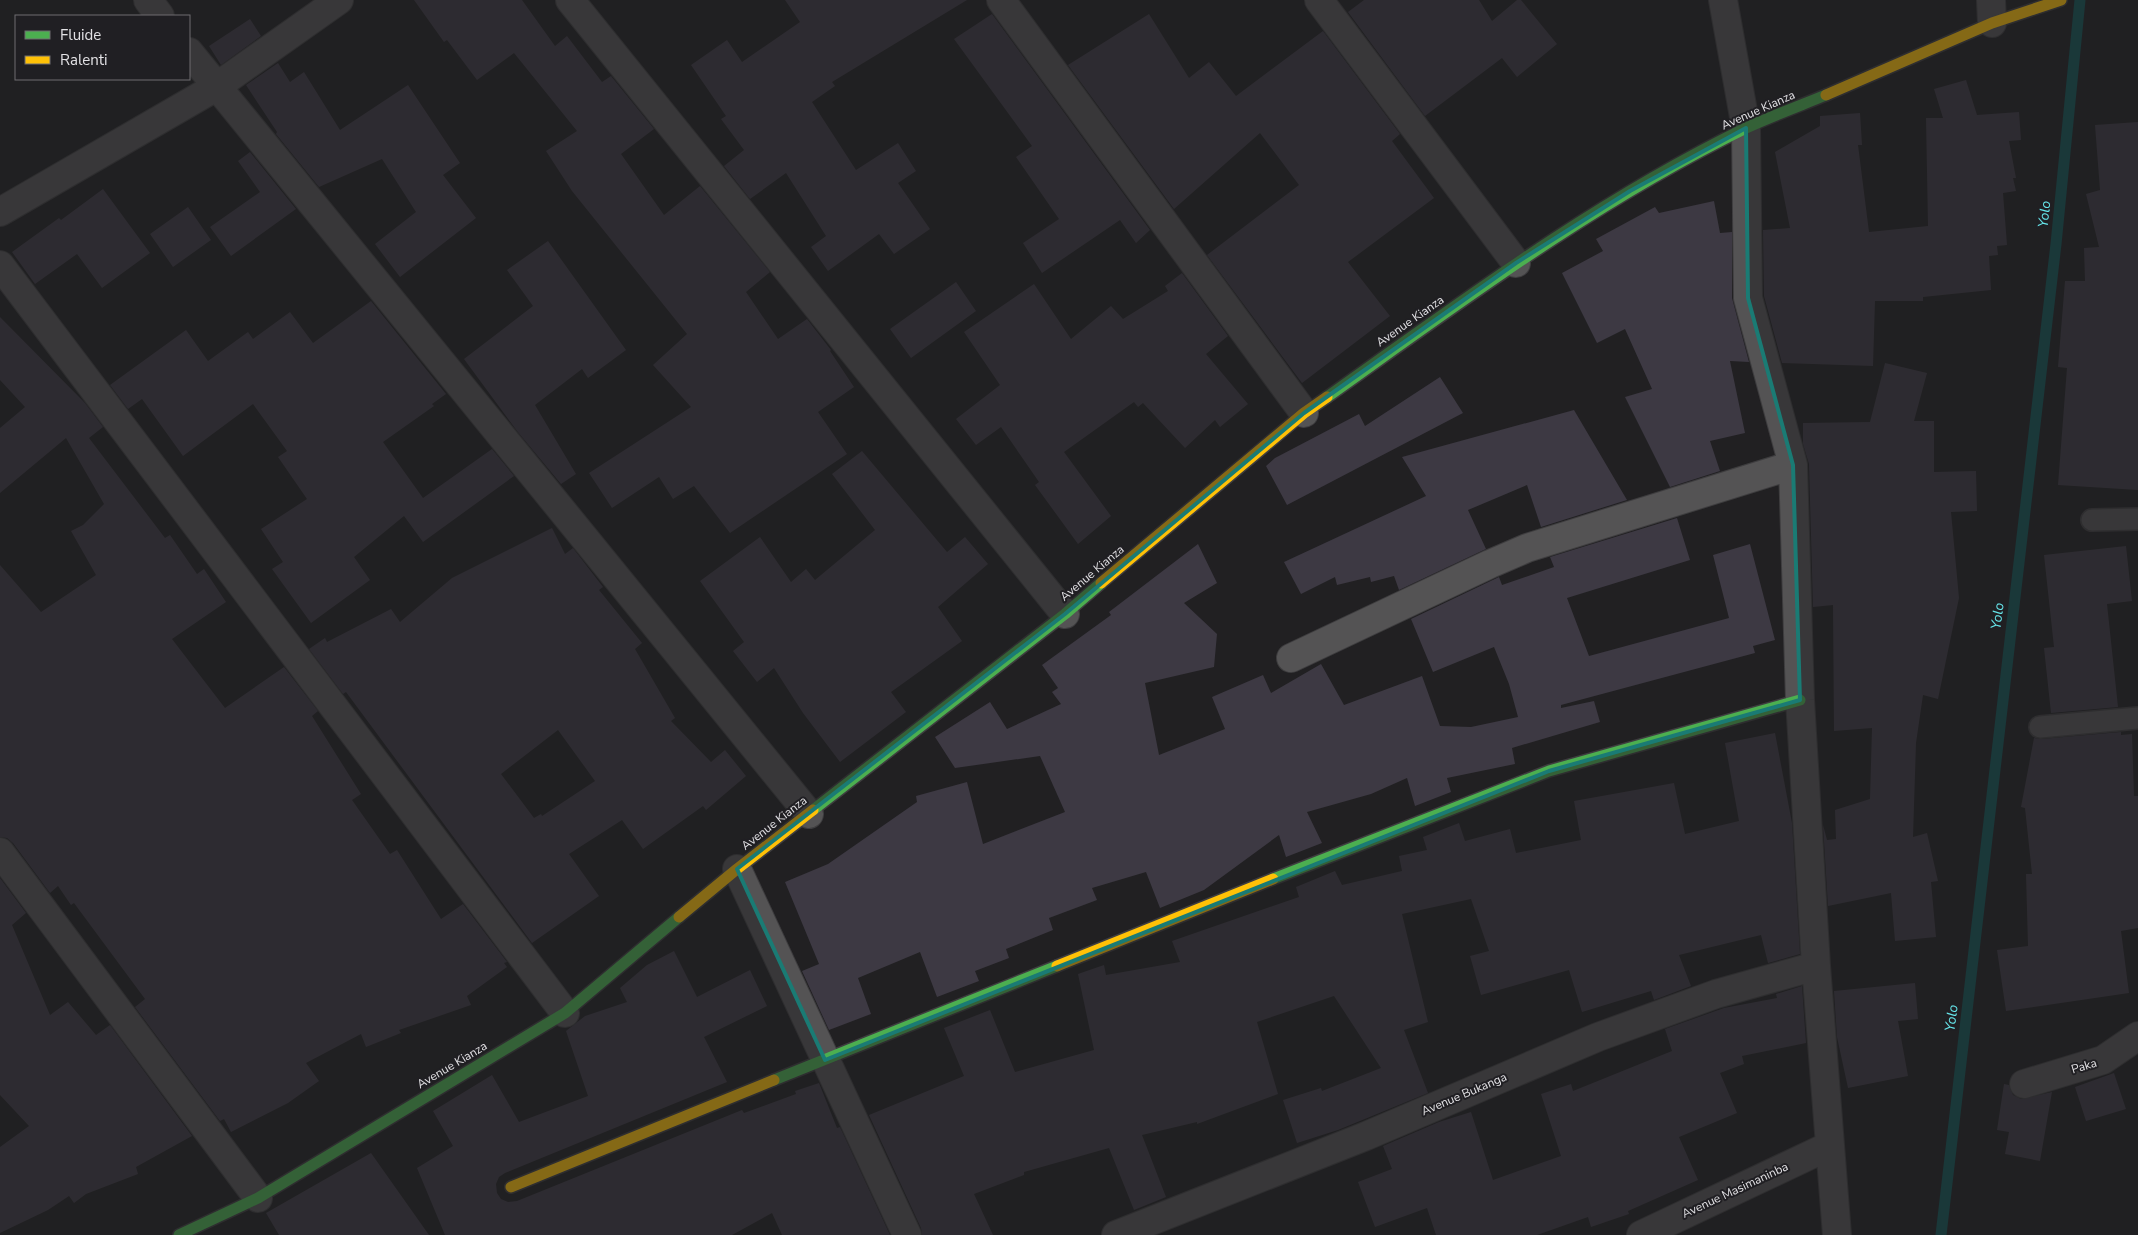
<svg xmlns="http://www.w3.org/2000/svg" width="2138" height="1235" viewBox="0 0 2138 1235" font-family="'Nunito Sans',sans-serif">
<rect width="100%" height="100%" fill="#212022"/>
<g fill="none" stroke-linecap="round" stroke-linejoin="round">
<path stroke="#125456" stroke-width="11" d="M1941 1235 2056 244 2080 0"/>
</g>
<path fill="#3d3943" fill-rule="evenodd" d="M414 0H522L555 46 567 36 602 82 611 76 654 129 621 154 664 215 700 186 770 272 746 292 778 339 807 319 831 350 830 351 854 387 818 412 847 454 730 533 694 486 673 499 659 477 612 508 589 473 691 407 653 365 687 334 572 191 546 151 577 131 514 53 477 80 447 40 444 42Z
M785 0H967L832 82 835 86 812 102 856 170 898 143 916 171 898 183 930 229 894 254 879 234 828 271 811 247 826 236 786 173 750 199 724 166 744 150 721 119 726 116 691 65 727 40 742 62 800 22Z
M1364 0H1479L1492 21 1517 0H1521L1557 44 1517 77 1502 58 1425 116 1348 12Z
M992 14 1150 230 1136 243 1120 220 1042 273 1023 243 1059 219 1016 157 1032 146 954 39Z
M1149 14 1189 78 1209 62 1236 96 1323 31 1400 134 1392 141 1434 198 1348 262 1390 316 1302 383 1207 255 1299 185 1260 133 1174 209 1068 65Z
M250 19 261 36 221 65 209 46Z
M278 63 290 82 304 72 340 130 408 85 460 163 443 175 476 218 400 277 375 244 416 212 382 159 319 187 276 134 277 132 246 85Z
M1966 80 1977 115 2019 112 2021 140 2009 141 2016 178H2013L2016 191 2003 193 2007 245 1997 246 1998 255 1989 256 1991 290 1923 297V301H1875L1873 366 1782 363 1764 296 1763 230 1790 228 1775 152 1820 126V116L1860 113 1862 145H1858L1869 232 1928 226 1926 118H1943L1934 89Z
M2138 122V490L2058 485 2067 368 2058 367 2065 281H2085L2084 248 2099 247 2086 194 2100 190 2095 125Z
M250 152 296 209 231 256 210 227 260 192 238 161Z
M103 189 150 253 102 288 77 254 35 284 12 252 59 218 61 220Z
M1714 201 1720 233 1732 232V298L1749 362 1730 361 1745 433 1710 441 1720 471 1670 487 1625 397 1652 389 1625 329 1597 343 1562 273 1603 251 1596 239 1655 207 1659 213Z
M188 207 211 240 173 267 150 234Z
M548 241 626 350 588 378 582 369 535 405 576 474 561 484 517 431 464 359 533 306 507 270Z
M1182 273 1228 336 1206 354 1248 404 1220 427 1215 420 1185 448 1143 403 1138 407 1134 402 1064 452 1111 516 1078 544 1035 485 1039 482 1001 427 976 445 956 419 1000 385 964 332 1034 284 1071 339 1111 306 1123 319 1168 291 1165 286Z
M956 282 976 311 911 358 890 329Z
M371 301 446 394 432 404 434 406 383 442 423 498 492 449 514 476 423 542 404 516 354 557 370 580 311 623 272 569 283 562 261 529 307 499 278 457 287 451 253 404 183 456 142 399 128 409 110 385 186 330 208 361 248 332 253 339 290 312 313 343Z
M0 317 85 403 103 427 89 438 165 538 170 535 197 574 204 569 226 602 172 639 225 708 284 667 318 711 312 716 361 794 352 800 390 854 397 850 441 919 463 904 507 962 504 963 507 967 467 996 471 1005 399 1030 401 1033 366 1047 361 1034 306 1063 319 1081 288 1103 231 1132 224 1119 220 1121 135 1007 145 999 74 903 71 905 58 886 50 893 13 843 7 838 0 837V565L41 612 96 575 71 531 83 525 104 504 66 438 0 493V428L25 407 0 380Z
M1885 363 1927 373 1914 421H1934V472L1976 471 1977 511 1951 512 1959 598 1938 699 1923 695 1916 743 1913 837 1927 833 1938 881 1931 882 1936 937 1895 941 1891 893 1828 906 1823 825 1827 840 1836 839 1835 810 1870 799 1872 728 1834 731 1833 605 1813 607 1809 464 1803 444V423L1870 422Z
M1440 377 1463 413 1287 505 1266 466 1275 458 1359 414 1365 426Z
M1574 410 1627 500 1541 527 1527 485 1468 510 1486 549 1399 590 1394 576 1371 582 1370 577 1337 585 1335 577 1301 594 1284 562 1426 496 1402 457Z
M862 451 947 552 965 537 988 564 938 607 962 641 891 692 906 712 840 762 803 713 774 668 757 682 733 651 744 642 700 581 760 537 791 582 806 569 815 580 875 530 832 474Z
M1677 518 1690 560 1567 598 1589 656 1729 618 1713 555 1750 544 1775 640 1753 646 1755 653 1561 705V708L1594 701 1600 722 1512 748 1515 764 1447 778 1451 792 1415 806 1407 778 1371 794 1307 812 1322 843 1286 857 1279 835 1204 890 1160 908 1146 872 1092 888 1097 900 1049 918 1053 930 1006 949 1009 958 975 971 979 981 937 997 920 952 858 978 871 1014 829 1030 802 971 819 964 785 882 828 864 917 802 916 796 967 782 983 844 1065 812 1040 756 955 768 935 737 990 702 1007 729 1061 704 1052 692 1058 688 1042 665 1111 615 1109 612 1198 544 1217 583 1184 603 1217 634 1214 667 1145 683 1159 755 1225 729 1212 697 1263 675 1271 693 1321 664 1344 705 1422 676 1440 726 1471 727 1518 717 1509 684 1494 647 1433 672 1411 619 1499 577 1502 585 1554 567 1550 557Z
M552 528 565 554 573 548 603 587 599 590 642 643 635 649 675 718 671 721 711 762 725 750 746 776 706 810 703 806 643 849 622 820 569 854 599 896 532 943 346 692 343 694 309 649 325 638 327 642 391 609 400 622 452 578ZM558 730 595 781 542 816 541 814 534 818 501 774Z
M2126 546 2132 601 2107 604 2118 707 2051 713 2044 648 2054 647 2044 555Z
M2121 732V735L2132 734 2134 796H2138V928L2121 931 2129 993 2006 1011 1997 950 2028 946 2026 874H2032L2025 808 2021 807 2034 738 2041 739Z
M1775 733 1792 823 1800 954 1768 963 1761 935 1679 955 1691 986 1654 1000 1651 991 1582 1012 1569 970 1481 995 1470 956 1489 951 1471 899 1402 914 1428 1022 1404 1030 1428 1093 1338 1130 1297 1143 1283 1100 1321 1088 1322 1091 1381 1068 1334 996 1257 1022 1278 1094 1197 1124V1122L1142 1135 1166 1197 1134 1210 1109 1148 1024 1172V1175L974 1194 993 1235H922L921 1228 869 1115 964 1076 944 1028 990 1010 1015 1072 1094 1050 1078 974 1104 965 1106 975 1180 962 1172 941 1299 897 1296 887 1335 871 1342 885 1402 871 1399 856 1427 850 1423 837 1459 823 1465 841 1510 829 1516 853 1581 840 1574 801 1674 783 1685 834 1739 821 1725 743Z
M0 878 26 913 12 925 50 1015 68 1002 96 1035 110 1025 192 1136 136 1167 138 1174 86 1194 74 1203 69 1196 48 1210 0 1233V1147L29 1126 0 1095Z
M674 951 697 997 750 970 767 1006 704 1037 727 1082 505 1173 499 1177 496 1184 497 1193 501 1199 508 1202 517 1201 742 1110 744 1113 796 1094 795 1091 819 1083 837 1128 840 1127 890 1235H782L772 1213 732 1235H445L417 1168 453 1146 433 1111 492 1075 519 1122 588 1096 566 1031 585 1016 627 1002 620 988 647 965Z
M1915 983 1918 1019 1898 1021 1908 1076 1848 1088 1837 1037 1834 991Z
M1802 986 1806 1043 1742 1056 1744 1064 1720 1073 1737 1113 1679 1137 1698 1180 1628 1211 1629 1214 1591 1227 1588 1217 1537 1235H1436L1427 1208 1375 1227 1358 1182 1392 1169 1383 1146 1439 1122 1471 1112 1493 1180 1561 1156 1541 1094 1571 1084 1573 1091 1672 1051 1665 1029 1724 1008 1777 998 1776 994Z
M2114 1073 2126 1109 2086 1121 2075 1087Z
M2004 1084 2009 1085 2013 1095 2021 1099 2052 1092 2040 1161 2005 1154 2009 1132 1997 1130Z
M371 1153 429 1235H279L266 1213Z"/>
<g fill="none" stroke-linecap="round" stroke-linejoin="round">
<defs>
<path id="lane" d="M2092 520 2138 519
M2040 727 2138 718"/>
<path id="street" d="M148 0 160 16
M570 0 1065 614
M1001 0 1304 413
M1319 0 1516 263
M1723 0 1746 128 1748 298 1793 465 1800 700 1816 966 1837 1235
M1991 0 1992 23
M189 52 809 814
M0 212 216 87 339 0
M0 265 565 1013
M1291 658 1490 564 1527 548 1793 465
M0 852 258 1198
M737 869 907 1235
M2024 1084 2103 1060 2138 1036
M1116 1235 1366 1136 1598 1037 1716 994 1816 966
M1641 1235 1829 1146"/>
<path id="fast" d="M1327 397C1462 301 1596 201 1746 128 1772 116 1799 106 1826 95
M813 810 1065 614 1101 583
M1273 879 1549 771 1800 700
M774 1080 1057 966
M179 1235 258 1198 565 1013 679 917"/>
<path id="slow" d="M1826 95 1992 23 2061 0
M1101 583 1304 413 1327 397
M679 917 737 869 813 810
M1057 966 1273 879
M511 1187 774 1080"/>
</defs>
<use href="#lane" stroke="#3e3d3f" stroke-width="24"/>
<use href="#street" stroke="#3e3d3f" stroke-width="30"/>
<use href="#fast" stroke="#3e3d3f" stroke-width="14"/>
<use href="#slow" stroke="#3e3d3f" stroke-width="14"/>
<use href="#lane" stroke="#545354" stroke-width="21"/>
<use href="#street" stroke="#545354" stroke-width="28"/>
<use href="#fast" stroke="#4caf50" stroke-width="11"/>
<use href="#slow" stroke="#ffc107" stroke-width="11"/>
</g>
<path d="M0 0H2138V1235H0ZM1746 128 1748 298 1793 465 1800 700 1549 771 825 1060 737 869 1065 614 1304 413 1516 263 1630 191Z" fill="#212022" fill-opacity=".55" fill-rule="evenodd"/>
<path fill="none" stroke="#1a7b74" stroke-width="4" stroke-linejoin="round" d="M1746 128 1748 298 1793 465 1800 700 1549 771 825 1060 737 869 1065 614 1304 413 1516 263 1630 191Z"/>
<g text-anchor="middle" stroke-width="4" stroke-linejoin="round" paint-order="stroke">
<g font-size="12" fill="#e3e2e5" stroke="#201f23">
<text transform="translate(1758 110) rotate(-24)" y="4">Avenue Kianza</text>
<text transform="translate(1410 321) rotate(-35)" y="4">Avenue Kianza</text>
<text transform="translate(1092 573) rotate(-40)" y="4">Avenue Kianza</text>
<text transform="translate(774 823) rotate(-38)" y="4">Avenue Kianza</text>
<text transform="translate(452 1065) rotate(-31)" y="4">Avenue Kianza</text>
<text transform="translate(2084 1066) rotate(-17)" y="4">Paka</text>
<text transform="translate(1464 1094) rotate(-23)" y="4">Avenue Bukanga</text>
<text transform="translate(1735 1190) rotate(-25)" y="4">Avenue Masimaninba</text>
</g>
<g font-size="14" font-style="italic" fill="#66e6ea" stroke="#201f23">
<text transform="translate(2044 214) rotate(-84)" y="5">Yolo</text>
<text transform="translate(1997 616) rotate(-83)" y="5">Yolo</text>
<text transform="translate(1951 1018) rotate(-83)" y="5">Yolo</text>
</g>
</g>
<rect x="15" y="15" width="175" height="65" fill="#201f23" stroke="#6e6d71"/>
<rect x="25" y="31" width="25" height="8" fill="#4caf50" stroke="#6e6d71"/>
<text x="60" y="40" font-size="15" fill="#e3e2e5">Fluide</text>
<rect x="25" y="56" width="25" height="8" fill="#ffc107" stroke="#6e6d71"/>
<text x="60" y="65" font-size="15" fill="#e3e2e5">Ralenti</text>
</svg>
